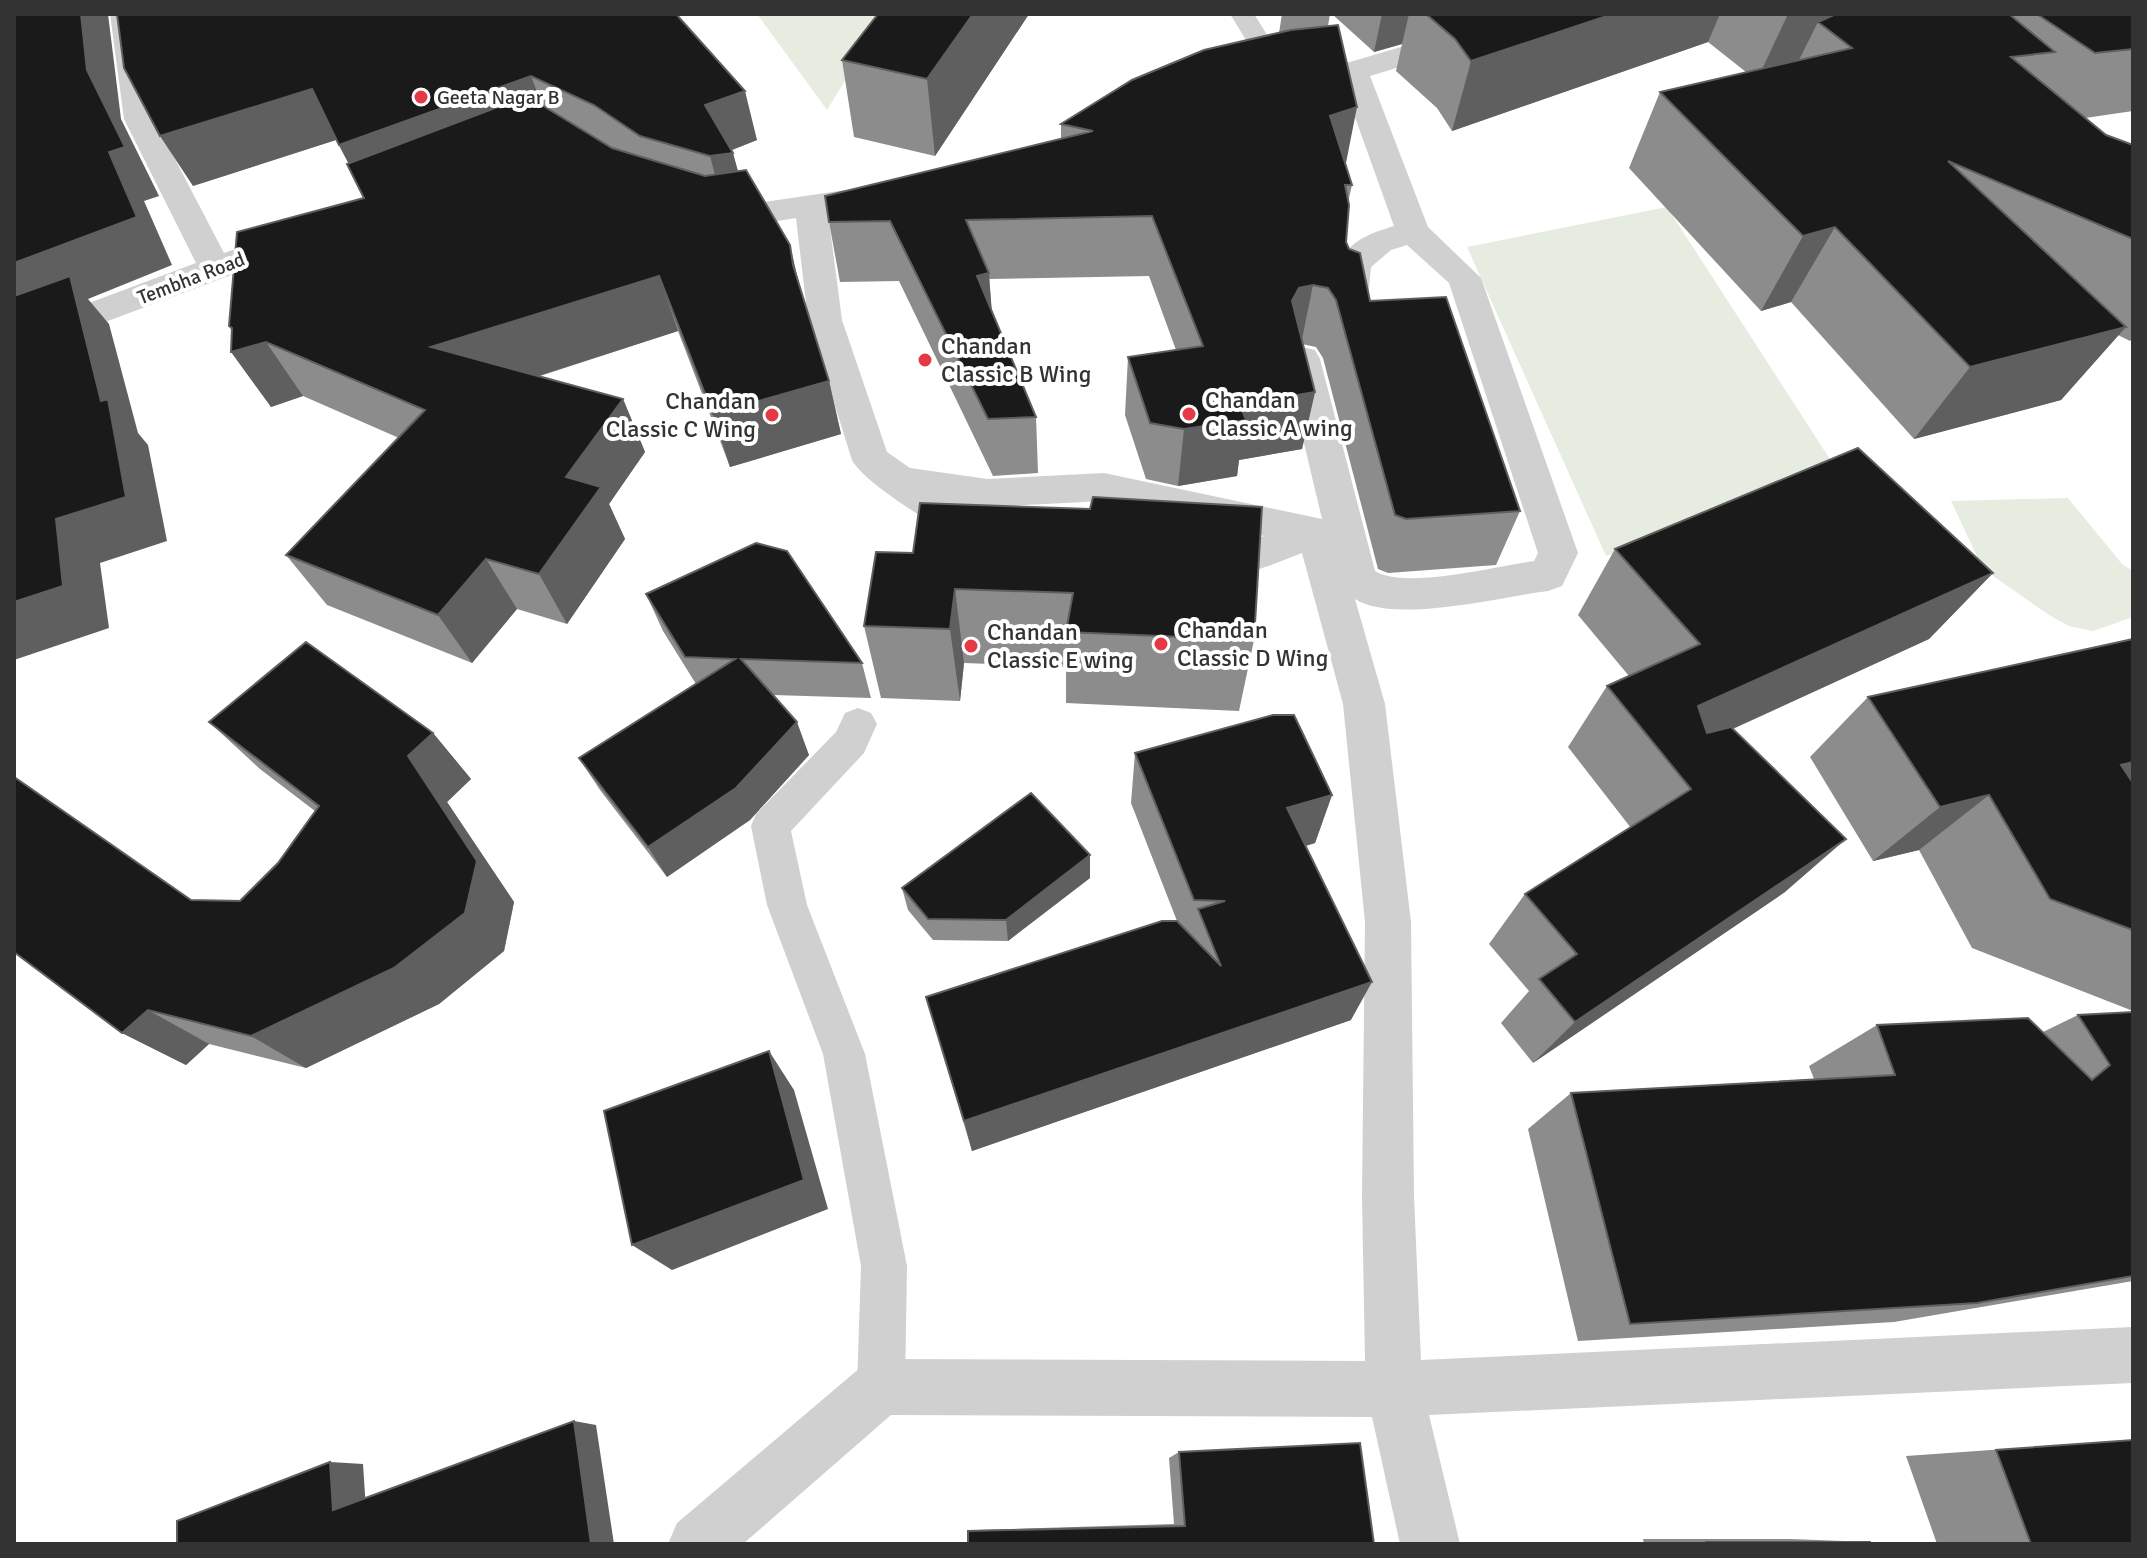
<svg xmlns="http://www.w3.org/2000/svg" width="2147" height="1558" viewBox="0 0 2147 1558" font-family="Signika,sans-serif">
<rect width="100%" height="100%" fill="#fff"/>
<path fill="#e6ecdf" d="M757 14H881L872 37 827 110Z
M1667 207 1846 484 1606 556 1467 247Z
M2068 498 2122 564 2133 571V617L2093 631 2069 626 2049 615 1983 569 1951 501Z"/>
<g fill="none" stroke-linecap="round" stroke-linejoin="round">
<path fill="#d0d0d0" fill-rule="evenodd" d="M1230 14H1254L1295 79 1291 84H1273Z
M858 708 871 713 877 724 864 753 791 831 807 905 865 1054 907 1266 905 1387 898 1404 881 1411 864 1404 857 1387 861 1266 823 1054 767 905 751 826 756 814 836 732 845 713Z"/>
<path fill="#d0d0d0" fill-rule="evenodd" d="M110 14H138L154 119 224 253 289 230 301 233 306 241 301 249 14 356V331L196 263 124 119Z
M1513 14H1558L1554 20 1370 76 1428 227 1481 278 1578 553 1562 586 1548 591C1501 597 1393 624 1355 599L1385 704 1411 922 1414 1196 1421 1360 2133 1327V1383L1429 1415 1460 1544H1400L1372 1417 891 1415 743 1544H668L677 1523 861 1367 881 1359 1365 1361 1362 1196 1365 922 1343 704 1302 553C1259 570 1232 583 1185 568L1179 557 1185 546 1199 542 1238 545 1264 536 1104 501 988 507 965 504 998 526 1004 537 998 548 984 552 970 548C942 528 866 486 852 460L808 320 796 218 722 230 698 223 694 216 698 209 710 205 722 208 887 184 898 187 903 194 898 201 828 213 842 320 887 452 910 468 988 479 1104 473 1322 519 1284 359 1289 350 1302 347 1315 350 1320 359 1375 571C1404 590 1497 566 1534 561L1538 553 1449 283 1407 245 1391 250 1371 267 1368 299 1363 307 1351 311 1339 307C1333 298 1334 293 1335 283 1339 246 1361 236 1394 226L1342 81 1288 87 1277 84 1273 78 1277 72 1350 62Z"/>
</g>
<path fill="#8c8c8c" d="M676 14 757 140 732 150 738 171 800 288 829 381 841 434 730 467 678 331 540 376 623 399 645 452 609 504 625 539 567 624 517 609 472 663 327 605 286 555 399 438 303 396 271 407 229 326 364 198 349 164 336 140 193 186Z
M878 14H1029L935 156 854 137 842 60Z
M1282 14H1330L1328 26 1346 165 1352 185 1348 202 1346 242 1370 301 1520 511 1496 565 1388 573 1378 569 1323 358 1316 347 1302 344 1315 392 1302 449 1239 460 1237 476 1178 486 1146 479 1125 415 1128 357 1176 350 1149 276 989 279 992 311 1036 417 1038 473 993 476 899 281 840 282 829 222 1061 139V124L1279 33Z
M1332 14H2133V111L2085 118 2133 239V338L2130 341 2118 335 2061 400 1914 439 1791 302 1761 311 1629 168 1660 92 1746 72 1708 42 1452 131 1437 108 1396 71 1402 44 1374 52Z
M1615 549 1993 573 1929 639 1733 729 1785 892 1533 1063 1501 1023 1529 991 1489 944 1525 894 1631 828 1568 747 1607 686 1629 676 1578 615Z
M913 553 1254 640 1239 711 1066 703V667L964 663 960 701 881 698 864 626Z
M646 594 862 663 871 698 773 695 809 755 750 820 667 877 600 790 579 758 696 684 663 631Z
M2133 639V1011L1972 948 1919 850 1873 861 1810 757 1868 697Z
M209 722 433 733 471 779 447 802 514 902 504 951 439 1004 306 1068 209 1044 186 1065 122 1033 240 901 278 863 315 811 260 769Z
M1135 753 1332 795 1315 843 1306 846 1351 1020 972 1151 937 1034 1177 921 1131 803Z
M1090 855V878L1008 941 933 940 908 910 902 888Z
M2133 1012V1281L1894 1322 1578 1341 1528 1129 1571 1093 1814 1079 1809 1066 1877 1025 2043 1032 2078 1015Z
M2133 1440V1544H1937L1906 1456Z
M1179 1452 1374 1544 968 1531 978 1530 1174 1524 1169 1458Z
M1643 1539H1791L1870 1542 1871 1544H1644Z"/>
<path fill="#5f5f5f" d="M81 14H108L121 119 159 196 144 201 172 265 88 299 109 324 138 433 148 445 167 541 100 563 109 628 14 660V263L109 152 87 70Z
M973 14H1029L935 156 927 79Z
M1382 14H1409L1402 44 1374 52Z
M1613 14H1720L1708 42 1452 131 1471 61Z
M1788 14H1892L1818 22 1798 62 1757 80Z
M531 76 550 125 365 195 339 145Z
M312 89 339 139 193 186 160 136Z
M745 91 757 140 719 155 733 153 746 202 723 205 710 156 705 105Z
M1357 107 1345 168 1330 116Z
M1835 227 1791 302 1761 311 1803 236Z
M790 245 803 301 793 265Z
M989 273 993 332 977 276Z
M659 276 678 331 461 401 431 347Z
M1313 285 1301 344 1292 301 1299 288Z
M2126 327 2061 400 1914 439 1970 367Z
M266 342 303 396 271 407 231 352Z
M829 381 841 434 730 467 713 414Z
M1315 392 1302 449 1239 460 1237 476 1178 486 1184 429 1240 405Z
M623 399 645 452 609 504 625 539 567 624 539 574 566 477Z
M486 559 517 609 472 663 438 615Z
M1993 573 1929 639 1666 759 1698 706Z
M955 589 964 663 960 701 950 629Z
M797 722 809 755 750 820 667 877 648 847Z
M433 733 471 779 447 802 514 902 504 951 439 1004 306 1068 251 1036 408 756Z
M2133 762V800L2121 765Z
M1332 795 1315 843 1273 855 1287 808Z
M1989 795 1919 850 1873 861 1940 807Z
M1846 839 1785 892 1533 1063 1575 1022Z
M1090 855V878L1008 941 1006 920Z
M1372 982 1351 1020 972 1151 964 1121Z
M148 1010 209 1044 186 1065 122 1033Z
M769 1051 794 1090 828 1209 672 1270 632 1245Z
M574 1421 596 1425 614 1544H591Z
M330 1462 363 1464 366 1510H333Z"/>
<path fill="#1a1a1a" stroke="#5f5f5f" stroke-width="2" d="M14 14H81L87 70 125 147 109 152 137 217 14 263Z
M117 14H676L745 91 705 105 733 153 710 156 640 136 594 105 531 76 339 145 312 89 160 136 124 68Z
M878 14H973L927 79 842 60Z
M1426 14H1613L1471 61 1455 39Z
M1836 14H2009L2055 52 2011 57 2106 135 2133 145V239L1948 161 2126 327 1970 367 1835 227 1803 236 1660 92 1852 48 1818 22Z
M2037 14H2133V49L2095 53Z
M1338 25 1357 107 1330 116 1352 185H1345L1349 205 1346 242 1349 249 1360 253 1370 301 1446 297 1520 511 1406 519 1395 515 1336 300 1328 288 1313 285 1299 288 1292 301 1315 392 1240 405 1246 420 1184 429 1150 423 1128 357 1203 346 1152 216 966 220 989 273 977 276 1036 417 988 419 890 221 829 222 825 196 1093 131 1061 124 1132 80 1204 50 1291 30Z
M527 96 612 148 705 176 746 170 790 245 793 265 829 381 713 414 659 276 431 347 623 399 566 477 601 487 539 574 486 559 438 615 286 555 425 410 266 342 231 352 232 328 229 326 237 232 364 198 347 164Z
M70 276 101 401 108 399 126 497 56 519 63 586 14 602V296Z
M1858 448 1993 573 1698 706 1707 733 1731 727 1846 839 1575 1022 1539 979 1577 954 1525 894 1691 789 1607 686 1700 644 1615 549Z
M1093 497 1262 507 1254 640 1066 632 1073 593 955 589 950 629 864 626 876 552 913 553 920 503 1090 509Z
M756 543 787 551 862 663 741 659 797 722 736 788 648 847 579 758 735 659 685 657 646 594Z
M2133 639V762L2121 765 2133 783V930L2050 899 1989 795 1940 807 1868 697Z
M306 642 433 733 408 756 477 861 465 913 394 968 251 1036 148 1010 122 1033 14 952V777L191 900 240 901 278 863 319 806 209 722Z
M1273 715H1294L1332 795 1287 808 1372 982 964 1121 926 997 1162 921H1177L1221 966 1198 909 1225 901 1194 900 1135 753Z
M1031 793 1090 855 1006 920 928 919 902 888Z
M2133 1012V1276L1977 1303 1630 1324 1571 1093 1895 1075 1877 1025 2028 1018 2092 1080 2110 1065 2078 1015Z
M769 1051 804 1180 632 1245 604 1111Z
M574 1421 591 1544H177V1521L330 1462 333 1510Z
M2133 1440V1544H2031L1996 1450Z
M1360 1443 1374 1544H968V1531L1185 1526 1179 1452Z
M1706 1542H1870L1871 1544H1706Z"/>
<g fill="#e63946" stroke="#fff" stroke-width="3">
<circle cx="421" cy="97" r="8"/>
<circle cx="925" cy="360" r="8"/>
<circle cx="1189" cy="414" r="8"/>
<circle cx="772" cy="415" r="8"/>
<circle cx="1161" cy="644" r="8"/>
<circle cx="971" cy="646" r="8"/>
</g>
<g text-anchor="middle" stroke-width="8" stroke-linejoin="round" paint-order="stroke">
<g font-size="20" fill="#333" stroke="#fff" text-anchor="start">
<text x="437" y="104">Geeta Nagar B</text>
</g>
<g font-size="20" fill="#333" stroke="#fff">
<text transform="translate(191 278) rotate(-21)" y="7">Tembha Road</text>
</g>
<g font-size="24" fill="#333" stroke="#fff" text-anchor="start">
<text x="941" y="354">Chandan<tspan x="941" dy="28">Classic B Wing</tspan></text>
<text x="1205" y="408">Chandan<tspan x="1205" dy="28">Classic A wing</tspan></text>
<text x="756" y="409" text-anchor="end">Chandan<tspan x="756" dy="28">Classic C Wing</tspan></text>
<text x="1177" y="638">Chandan<tspan x="1177" dy="28">Classic D Wing</tspan></text>
<text x="987" y="640">Chandan<tspan x="987" dy="28">Classic E wing</tspan></text>
</g>
</g>
<rect width="2147" height="1558" fill="none" stroke="#333333" stroke-width="32"/>
</svg>
